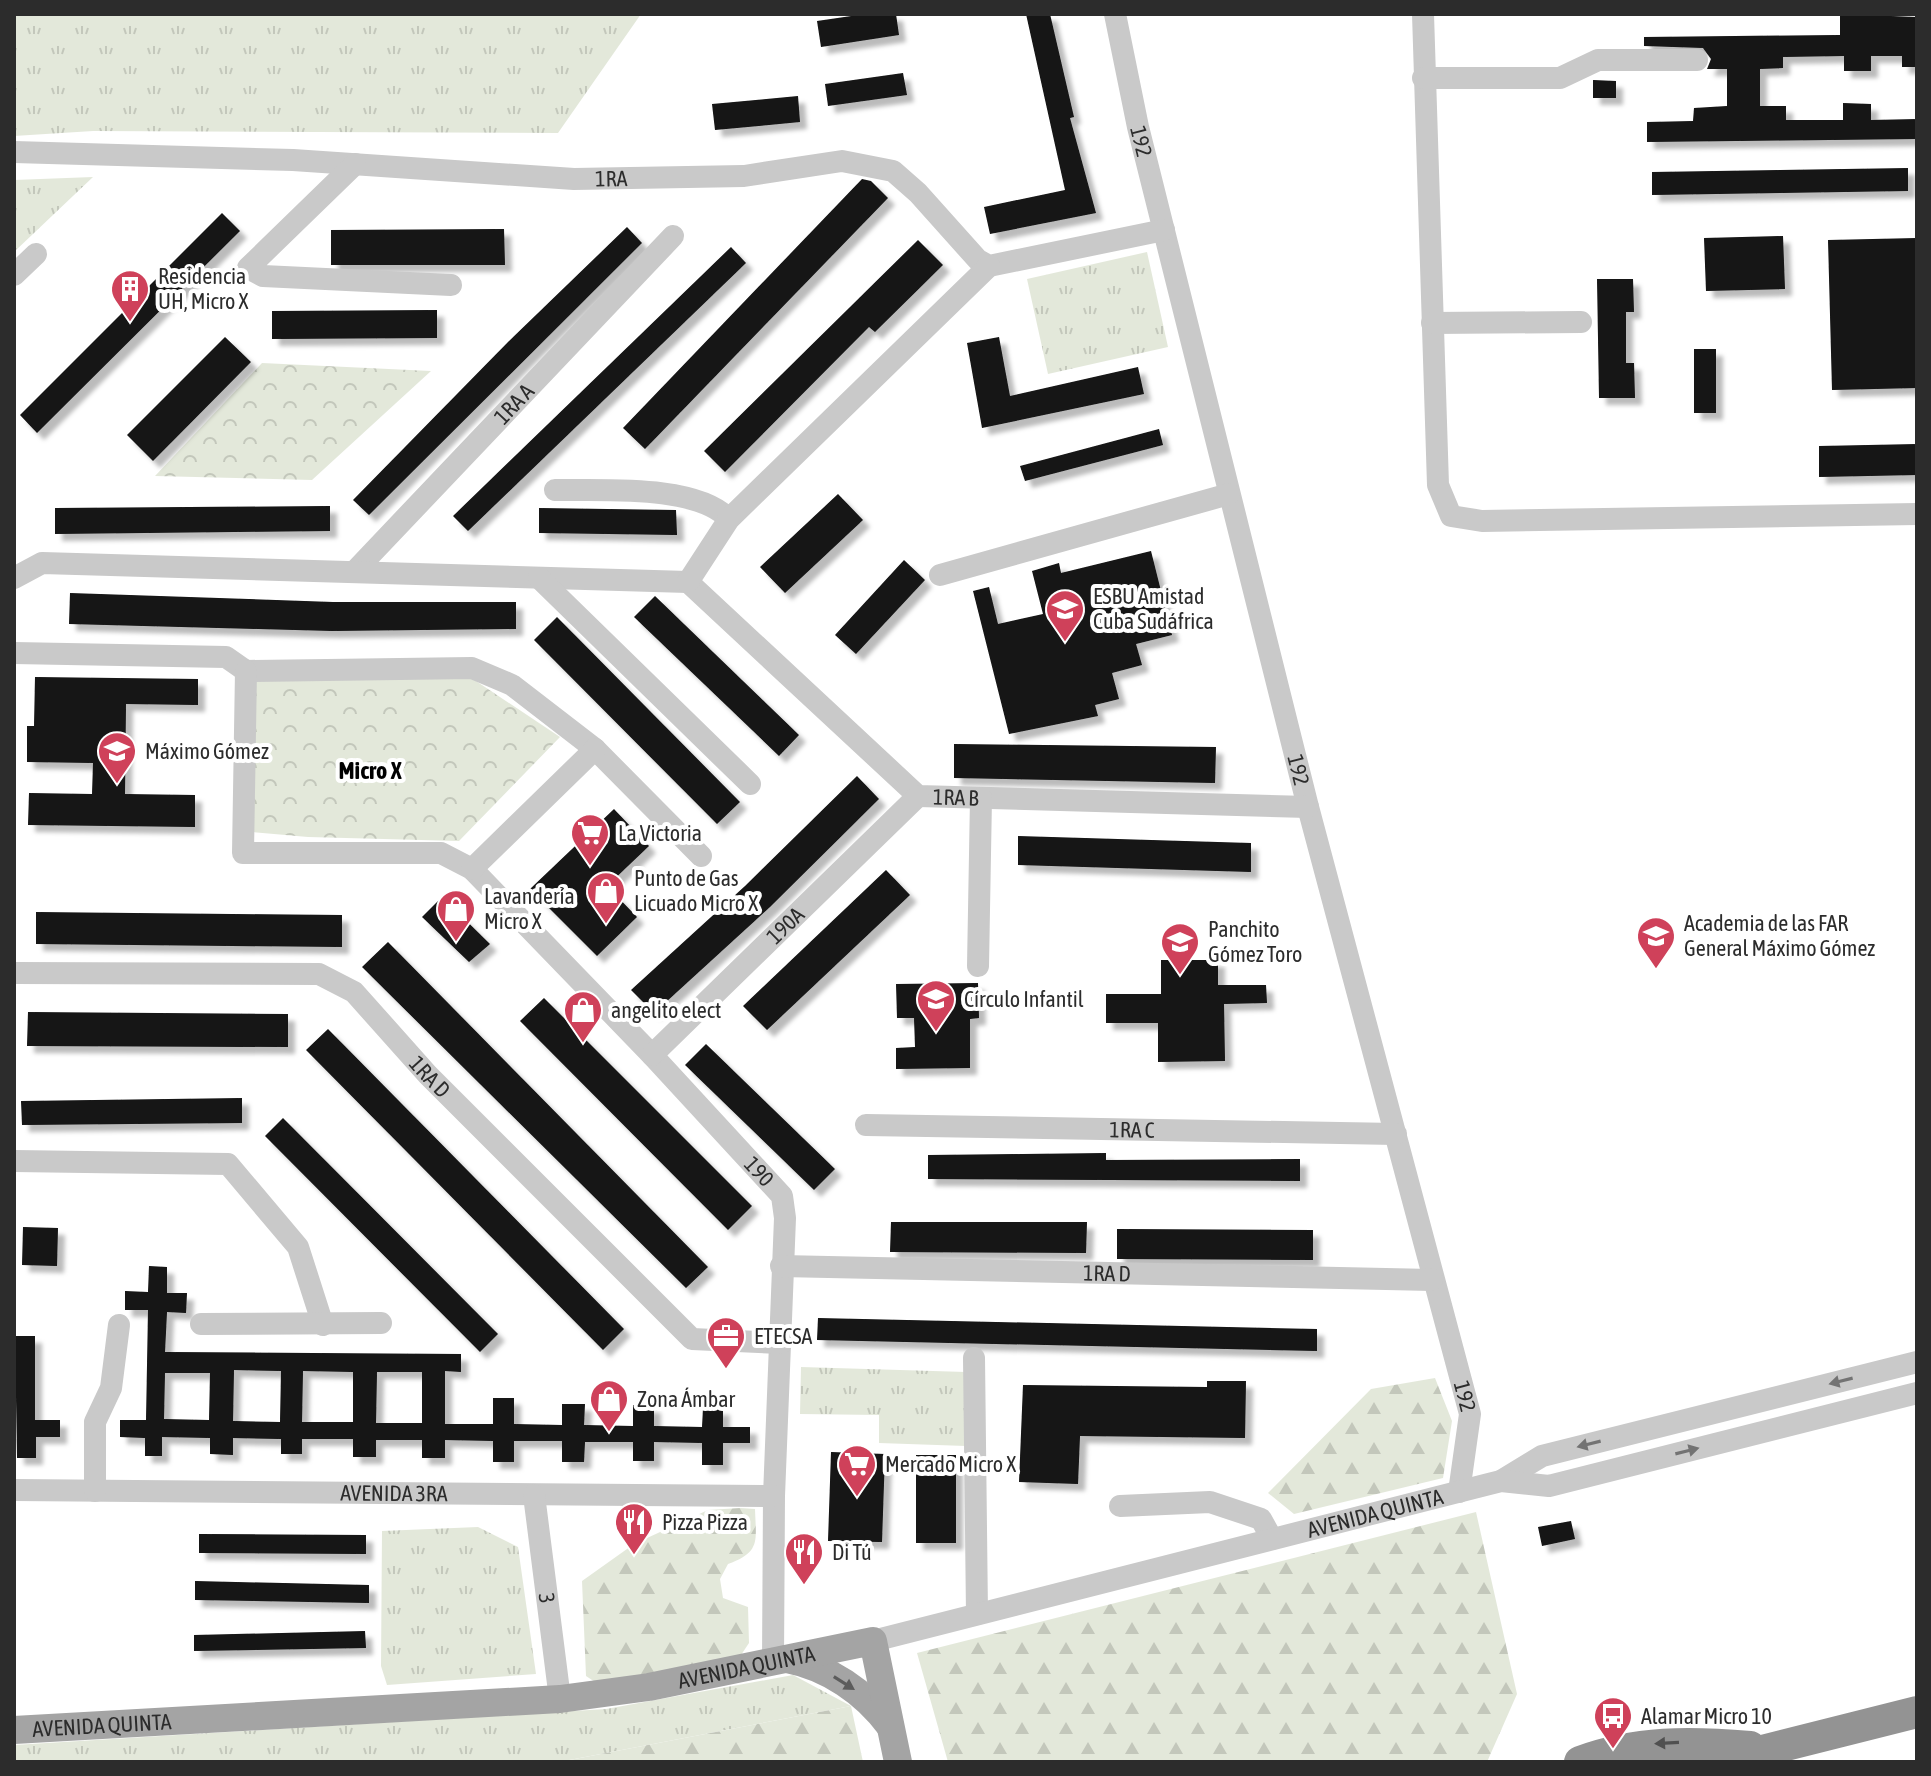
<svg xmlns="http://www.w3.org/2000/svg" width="1931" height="1776" viewBox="0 0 1931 1776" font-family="'Asap Condensed',sans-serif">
<defs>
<pattern id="grass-tufts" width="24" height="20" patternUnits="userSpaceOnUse" patternTransform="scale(2)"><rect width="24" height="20" fill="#e3e8da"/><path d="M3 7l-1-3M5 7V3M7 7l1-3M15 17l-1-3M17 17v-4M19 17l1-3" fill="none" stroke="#c3c7bb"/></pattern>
<pattern id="forest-firs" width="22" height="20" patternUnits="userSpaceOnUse" patternTransform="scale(2)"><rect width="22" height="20" fill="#e3e8da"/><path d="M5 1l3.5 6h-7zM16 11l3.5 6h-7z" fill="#c3c7bb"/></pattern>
<pattern id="park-crowns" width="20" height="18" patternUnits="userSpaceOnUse" patternTransform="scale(2)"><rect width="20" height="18" fill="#e3e8da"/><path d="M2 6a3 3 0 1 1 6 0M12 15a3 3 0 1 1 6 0" fill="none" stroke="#c3c7bb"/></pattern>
<filter id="shadow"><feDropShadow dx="7" dy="7" stdDeviation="2" flood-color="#0004"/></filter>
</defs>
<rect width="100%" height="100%" fill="#fff"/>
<path fill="url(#grass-tufts)" d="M14 14H641L558 133 93 131 14 136Z
M93 177 14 252V180Z
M1147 252 1168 347 1048 374 1027 279Z
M801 1367 966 1372V1446L879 1443V1415L800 1414Z
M478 1527 518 1547 536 1674 387 1685 381 1666 382 1531Z
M793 1675 851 1706 559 1762H14V1745L606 1709Z"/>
<path fill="url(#forest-firs)" d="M1435 1378 1452 1421 1443 1478 1294 1514 1268 1493 1371 1389Z
M740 1508 755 1509C756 1541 761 1552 728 1564L720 1579 723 1598 748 1607 749 1643 741 1655 598 1684 586 1676 582 1581 634 1544 708 1510Z
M1476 1512 1517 1694 1487 1762H948L917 1653Z
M851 1706 863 1762H559Z"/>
<path fill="url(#park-crowns)" d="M262 363 431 371 312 480 155 476Z
M470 677 560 737 459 841 308 837 252 832 255 680Z"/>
<path fill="#131313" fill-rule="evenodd" filter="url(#shadow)" d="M865 14H896L899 35 821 47 817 21Z
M1026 14H1050L1074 117 1070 118 1096 213 990 234 984 207 1065 190Z
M1840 14 1917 17V67H1902V56H1871V71H1844V56L1783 57V68L1760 69V106H1786V120H1843V103L1871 104V120L1917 119V139L1647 142V122L1693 121 1694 108 1727 106V69H1707L1711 59 1703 48 1644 46V37L1840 35Z
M903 73 907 95 828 106 825 84Z
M1593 80 1616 81V98H1593Z
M798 96 800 122 715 130 712 104Z
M1908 168V191L1652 195V172Z
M862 179 871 181 888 198 645 449 623 428Z
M222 213 240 231 37 433 20 415Z
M627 227 642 243 369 515 353 500 508 342Z
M504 229 505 265H331V230Z
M1783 236 1785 289 1706 291 1704 238Z
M1917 238V388L1832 390 1828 240Z
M918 240 943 265 875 332 869 327 725 472 704 451Z
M731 247 746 263 468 531 453 516Z
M1597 279H1633L1634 312H1626V363H1634L1635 398H1599Z
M437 310V338L272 339V311Z
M225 337 251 362 153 461 127 435Z
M999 337 1010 396 1138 367 1144 394 982 428 967 343Z
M1694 349H1716V413H1694Z
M1159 429 1163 445 1025 481 1020 466Z
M1917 444V475L1819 477V446Z
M838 494 863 520 785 593 760 567Z
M330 506V531L55 534V508Z
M539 508 676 510 677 535 539 533Z
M1151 551 1172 635 1136 644 1142 665 1112 673 1119 699 1095 705 1098 716 1009 734 973 591 989 587 998 624 1043 614 1032 571 1059 563 1061 573Z
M904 560 925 580 856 654 835 635Z
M70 593 333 602H516V629L332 631 69 624Z
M655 596 799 735 779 756 634 617Z
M557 617 740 802 717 824 534 640Z
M35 677 198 679V705L126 704 125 794 195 795V827L28 825 29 793 92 794 93 763 27 762V726H34Z
M954 744 1216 747 1215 783 954 778Z
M857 776 879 799 770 907 654 1013 631 990 745 886Z
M614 809 649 846 607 886 637 917 597 956 530 889Z
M1018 836 1251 843V872L1018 865Z
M886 870 910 895 767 1030 743 1006Z
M442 897 490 944 469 962 422 917Z
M36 912 342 915V947L36 944Z
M388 942 708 1267 686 1288 362 967Z
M1161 960H1218V985H1266L1267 1003 1224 1004 1225 1061 1158 1062V1023H1106V994H1161Z
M978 983 979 1018 970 1019V1068L896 1069V1048L915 1047 914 1018H897L896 984Z
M544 998 752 1206 728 1230 520 1021Z
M28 1012 288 1014V1047L27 1046Z
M328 1029 624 1329 603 1350 306 1050Z
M706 1044 835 1169 814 1190 685 1065Z
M242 1098V1123L22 1125 21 1101Z
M283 1118 498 1334 480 1352 265 1136Z
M1106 1153V1160L1300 1159V1181L928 1179V1155Z
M891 1222H1087L1086 1253 890 1252Z
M23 1227 58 1228 57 1266 22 1265Z
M1117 1229 1313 1230V1260L1117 1259Z
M149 1266 167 1267V1293H187L186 1313 167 1312 165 1352 461 1354V1372L445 1371V1424H493V1398H514V1424L562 1425V1404H585L584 1425 633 1426V1405L654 1406V1426L702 1427 703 1408H723V1427H750V1443H723V1465H702V1443L654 1442V1461H633V1442H585L584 1462H562V1441H514V1462H493V1441L445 1440V1458H422V1440H376V1457H353V1439H302V1454H281V1439L233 1438V1455L210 1454V1438L162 1437V1456H145V1438L120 1437V1420H146L148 1310H125V1291L148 1292ZM234 1370 281 1371 280 1422 233 1421ZM303 1371 353 1372V1422H302ZM377 1372H422V1423H376ZM165 1373H210L209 1420 164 1419Z
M818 1318 1317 1329V1351L817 1340Z
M15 1336H35V1420H60V1437H36V1458H17Z
M1207 1381H1246L1245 1438 1080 1436 1078 1484 1019 1482 1023 1385 1207 1387Z
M831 1452 885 1454 882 1542 828 1541Z
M916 1455H956V1543H916Z
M1571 1521 1575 1539 1542 1546 1538 1527Z
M199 1534 366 1535V1554L199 1553Z
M195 1581 369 1585V1603L195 1600Z
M365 1631 366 1648 194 1651V1635Z"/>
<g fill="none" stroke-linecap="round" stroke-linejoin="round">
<g stroke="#c9c9c9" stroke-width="22">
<path id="s1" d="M1115 14 1138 127 1308 807 1470 1414 1459 1492"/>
<path d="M1423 14 1438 485 1451 516 1482 521 1917 514"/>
<path d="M1423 78H1560L1598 60H1697"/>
<path id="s2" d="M14 152 293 160 574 179 744 176 842 161 893 171 918 193 978 260 989 266 1164 230"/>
<path d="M355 164 248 268 263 276 451 285"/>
<path d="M14 275 36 254"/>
<path d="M1432 323 1581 322"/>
<path d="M555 490C601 491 696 484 729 519"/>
<path id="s3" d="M354 572 673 236"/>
<path d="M940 575 1229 494"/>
<path d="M14 578 42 563 688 582"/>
<path d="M539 578 750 784"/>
<path id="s4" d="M688 582 918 796 1308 807"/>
<path d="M688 582 729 519 989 266"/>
<path d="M14 653 226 657 246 671 472 668 512 685 595 749 701 856"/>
<path id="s5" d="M246 671 243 853H441L472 869 652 1055 782 1196 785 1218 774 1496 773 1661"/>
<path d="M472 869 595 749"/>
<path d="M978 966 981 798"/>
<path id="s6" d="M14 973 319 974 354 992 428 1075 692 1339 781 1343"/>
<path id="s7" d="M652 1055 918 796"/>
<path id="s8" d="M866 1125 1396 1134"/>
<path d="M14 1161 228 1164 298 1247 323 1325"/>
<path id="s9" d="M781 1266 1432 1280"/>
<path d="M201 1324 381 1323"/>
<path d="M974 1358 977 1614"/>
<path d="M1501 1481 1542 1456 1917 1362"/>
<path id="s10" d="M14 1490 774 1496"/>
<path d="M95 1491V1422L111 1388 119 1325"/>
<path id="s11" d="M534 1495 560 1699"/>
<path d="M1120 1506 1210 1502 1261 1519 1272 1539"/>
<path id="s12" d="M873 1641 1489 1484 1501 1481 1549 1486 1917 1393"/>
</g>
<g stroke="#a4a4a4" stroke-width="28">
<path d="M787 1659C828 1667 865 1692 890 1726"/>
<path id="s13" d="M14 1730 560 1699 649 1687 873 1641 898 1762"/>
</g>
<path stroke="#939393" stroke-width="32" d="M1580 1762C1636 1741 1691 1742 1750 1747
M1719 1762 1917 1712"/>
</g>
<defs><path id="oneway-solid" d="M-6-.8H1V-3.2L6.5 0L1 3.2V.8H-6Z" transform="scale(2)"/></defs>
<g fill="#737373">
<use href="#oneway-solid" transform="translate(1841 1381) rotate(166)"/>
<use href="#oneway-solid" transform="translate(1589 1444) rotate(166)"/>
<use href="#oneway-solid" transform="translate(1687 1451) rotate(-14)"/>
</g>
<use fill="#5c5c5c" href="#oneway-solid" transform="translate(844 1683) rotate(32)"/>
<use fill="#505050" href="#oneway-solid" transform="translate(1667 1743) rotate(177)"/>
<defs>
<symbol id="building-pin" viewBox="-11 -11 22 30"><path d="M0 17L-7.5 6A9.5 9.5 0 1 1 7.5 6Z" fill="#cf415a" stroke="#fff"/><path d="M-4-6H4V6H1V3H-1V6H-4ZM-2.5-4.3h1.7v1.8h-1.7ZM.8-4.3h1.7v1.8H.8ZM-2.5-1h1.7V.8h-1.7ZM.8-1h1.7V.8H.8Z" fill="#fff"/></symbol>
<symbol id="school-pin" viewBox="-11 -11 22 30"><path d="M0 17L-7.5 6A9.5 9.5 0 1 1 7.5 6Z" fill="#cf415a" stroke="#fff"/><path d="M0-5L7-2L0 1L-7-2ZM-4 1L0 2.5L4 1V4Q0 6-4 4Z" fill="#fff"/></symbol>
<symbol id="supermarket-pin" viewBox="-11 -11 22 30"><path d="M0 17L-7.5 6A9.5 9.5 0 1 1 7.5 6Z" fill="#cf415a" stroke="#fff"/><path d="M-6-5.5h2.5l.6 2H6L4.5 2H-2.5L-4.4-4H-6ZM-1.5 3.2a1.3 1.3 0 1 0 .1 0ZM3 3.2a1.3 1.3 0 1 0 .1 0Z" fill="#fff"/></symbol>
<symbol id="shop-pin" viewBox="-11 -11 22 30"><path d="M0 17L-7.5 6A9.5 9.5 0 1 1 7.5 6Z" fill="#cf415a" stroke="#fff"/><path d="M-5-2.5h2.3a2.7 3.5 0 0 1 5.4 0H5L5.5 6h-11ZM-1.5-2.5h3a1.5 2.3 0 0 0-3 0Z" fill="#fff"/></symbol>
<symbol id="university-pin" viewBox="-11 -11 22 30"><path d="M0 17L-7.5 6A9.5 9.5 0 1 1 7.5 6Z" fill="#cf415a" stroke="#fff"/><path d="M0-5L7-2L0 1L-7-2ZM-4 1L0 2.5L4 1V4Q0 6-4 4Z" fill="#fff"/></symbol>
<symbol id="office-pin" viewBox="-11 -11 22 30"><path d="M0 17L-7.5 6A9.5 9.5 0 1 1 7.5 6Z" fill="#cf415a" stroke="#fff"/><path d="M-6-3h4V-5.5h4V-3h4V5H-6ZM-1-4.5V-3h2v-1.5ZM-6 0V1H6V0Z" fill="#fff"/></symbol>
<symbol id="restaurant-pin" viewBox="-11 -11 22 30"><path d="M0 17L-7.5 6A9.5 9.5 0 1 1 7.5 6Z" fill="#cf415a" stroke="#fff"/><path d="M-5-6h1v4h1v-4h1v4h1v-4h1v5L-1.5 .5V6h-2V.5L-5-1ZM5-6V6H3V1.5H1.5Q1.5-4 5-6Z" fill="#fff"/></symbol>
<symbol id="bus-pin" viewBox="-11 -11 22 30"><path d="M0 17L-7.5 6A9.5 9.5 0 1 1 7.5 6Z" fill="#cf415a" stroke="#fff"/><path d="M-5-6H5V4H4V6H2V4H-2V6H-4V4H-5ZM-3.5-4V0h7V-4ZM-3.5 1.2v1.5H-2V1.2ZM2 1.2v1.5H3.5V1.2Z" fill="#fff"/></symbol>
</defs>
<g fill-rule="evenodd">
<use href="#building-pin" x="108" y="267" width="44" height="60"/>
<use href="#school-pin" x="1043" y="587" width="44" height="60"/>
<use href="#school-pin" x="95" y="729" width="44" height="60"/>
<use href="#supermarket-pin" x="568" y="811" width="44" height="60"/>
<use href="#shop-pin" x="584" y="869" width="44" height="60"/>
<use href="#shop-pin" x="434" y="887" width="44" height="60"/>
<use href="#university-pin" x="1634" y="914" width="44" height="60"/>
<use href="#school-pin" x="1158" y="920" width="44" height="60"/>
<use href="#school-pin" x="914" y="977" width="44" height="60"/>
<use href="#shop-pin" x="561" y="988" width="44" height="60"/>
<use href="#office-pin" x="704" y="1314" width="44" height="60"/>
<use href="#shop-pin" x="587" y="1377" width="44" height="60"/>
<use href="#supermarket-pin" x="835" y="1442" width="44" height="60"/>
<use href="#restaurant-pin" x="612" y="1500" width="44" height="60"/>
<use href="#restaurant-pin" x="782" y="1530" width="44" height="60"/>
<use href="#bus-pin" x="1591" y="1694" width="44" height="60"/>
</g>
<g text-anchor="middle" stroke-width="8" stroke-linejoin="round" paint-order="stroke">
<g font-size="22" fill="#2c2c2c" stroke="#fff">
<text dy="8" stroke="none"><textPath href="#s1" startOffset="130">192</textPath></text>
<text dy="8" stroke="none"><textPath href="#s2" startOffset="598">1RA</textPath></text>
<text dy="8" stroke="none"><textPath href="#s3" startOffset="232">1RA A</textPath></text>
<text dy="8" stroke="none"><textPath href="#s1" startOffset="778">192</textPath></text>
<text dy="8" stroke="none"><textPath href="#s4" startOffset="352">1RA B</textPath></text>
<text dy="8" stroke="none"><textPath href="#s7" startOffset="186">190A</textPath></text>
<text dy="8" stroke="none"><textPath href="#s6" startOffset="458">1RA D</textPath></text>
<text dy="8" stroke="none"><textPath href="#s8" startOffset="266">1RA C</textPath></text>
<text dy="8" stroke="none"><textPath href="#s5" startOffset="832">190</textPath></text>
<text dy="8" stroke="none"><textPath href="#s9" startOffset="326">1RA D</textPath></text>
<text dy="8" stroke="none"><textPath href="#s1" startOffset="1426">192</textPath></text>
<text dy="8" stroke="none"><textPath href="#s10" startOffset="380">AVENIDA 3RA</textPath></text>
<text dy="8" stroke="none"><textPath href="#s12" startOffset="518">AVENIDA QUINTA</textPath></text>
<text dy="8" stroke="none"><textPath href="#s11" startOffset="104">3</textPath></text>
<text dy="8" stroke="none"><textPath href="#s13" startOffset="736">AVENIDA QUINTA</textPath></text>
<text dy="8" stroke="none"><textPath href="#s13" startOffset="88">AVENIDA QUINTA</textPath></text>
</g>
<g font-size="22" fill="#2c2c2c" stroke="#fff" text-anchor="start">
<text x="158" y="284">Residencia<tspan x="158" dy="25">UH, Micro X</tspan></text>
<text x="1093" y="604">ESBU Amistad<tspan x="1093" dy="25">Cuba Sudáfrica</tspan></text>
<text x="145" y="759">Máximo Gómez</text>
<text x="618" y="841">La Victoria</text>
<text x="634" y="886">Punto de Gas<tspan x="634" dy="25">Licuado Micro X</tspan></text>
<text x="484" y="904">Lavandería<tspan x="484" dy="25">Micro X</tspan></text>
<text x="1684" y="931">Academia de las FAR<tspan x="1684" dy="25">General Máximo Gómez</tspan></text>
<text x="1208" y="937">Panchito<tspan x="1208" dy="25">Gómez Toro</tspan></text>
<text x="964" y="1007">Círculo Infantil</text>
<text x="611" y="1018">angelito elect</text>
<text x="754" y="1344">ETECSA</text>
<text x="637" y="1407">Zona Ámbar</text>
<text x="885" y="1472">Mercado Micro X</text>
<text x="662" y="1530">Pizza Pizza</text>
<text x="832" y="1560">Di Tú</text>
<text x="1641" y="1724">Alamar Micro 10</text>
</g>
<g font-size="24" font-weight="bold" fill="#000" stroke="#fff">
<text x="370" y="779">Micro X</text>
</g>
</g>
<rect width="1931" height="1776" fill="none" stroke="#2c2c2c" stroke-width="32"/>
</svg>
